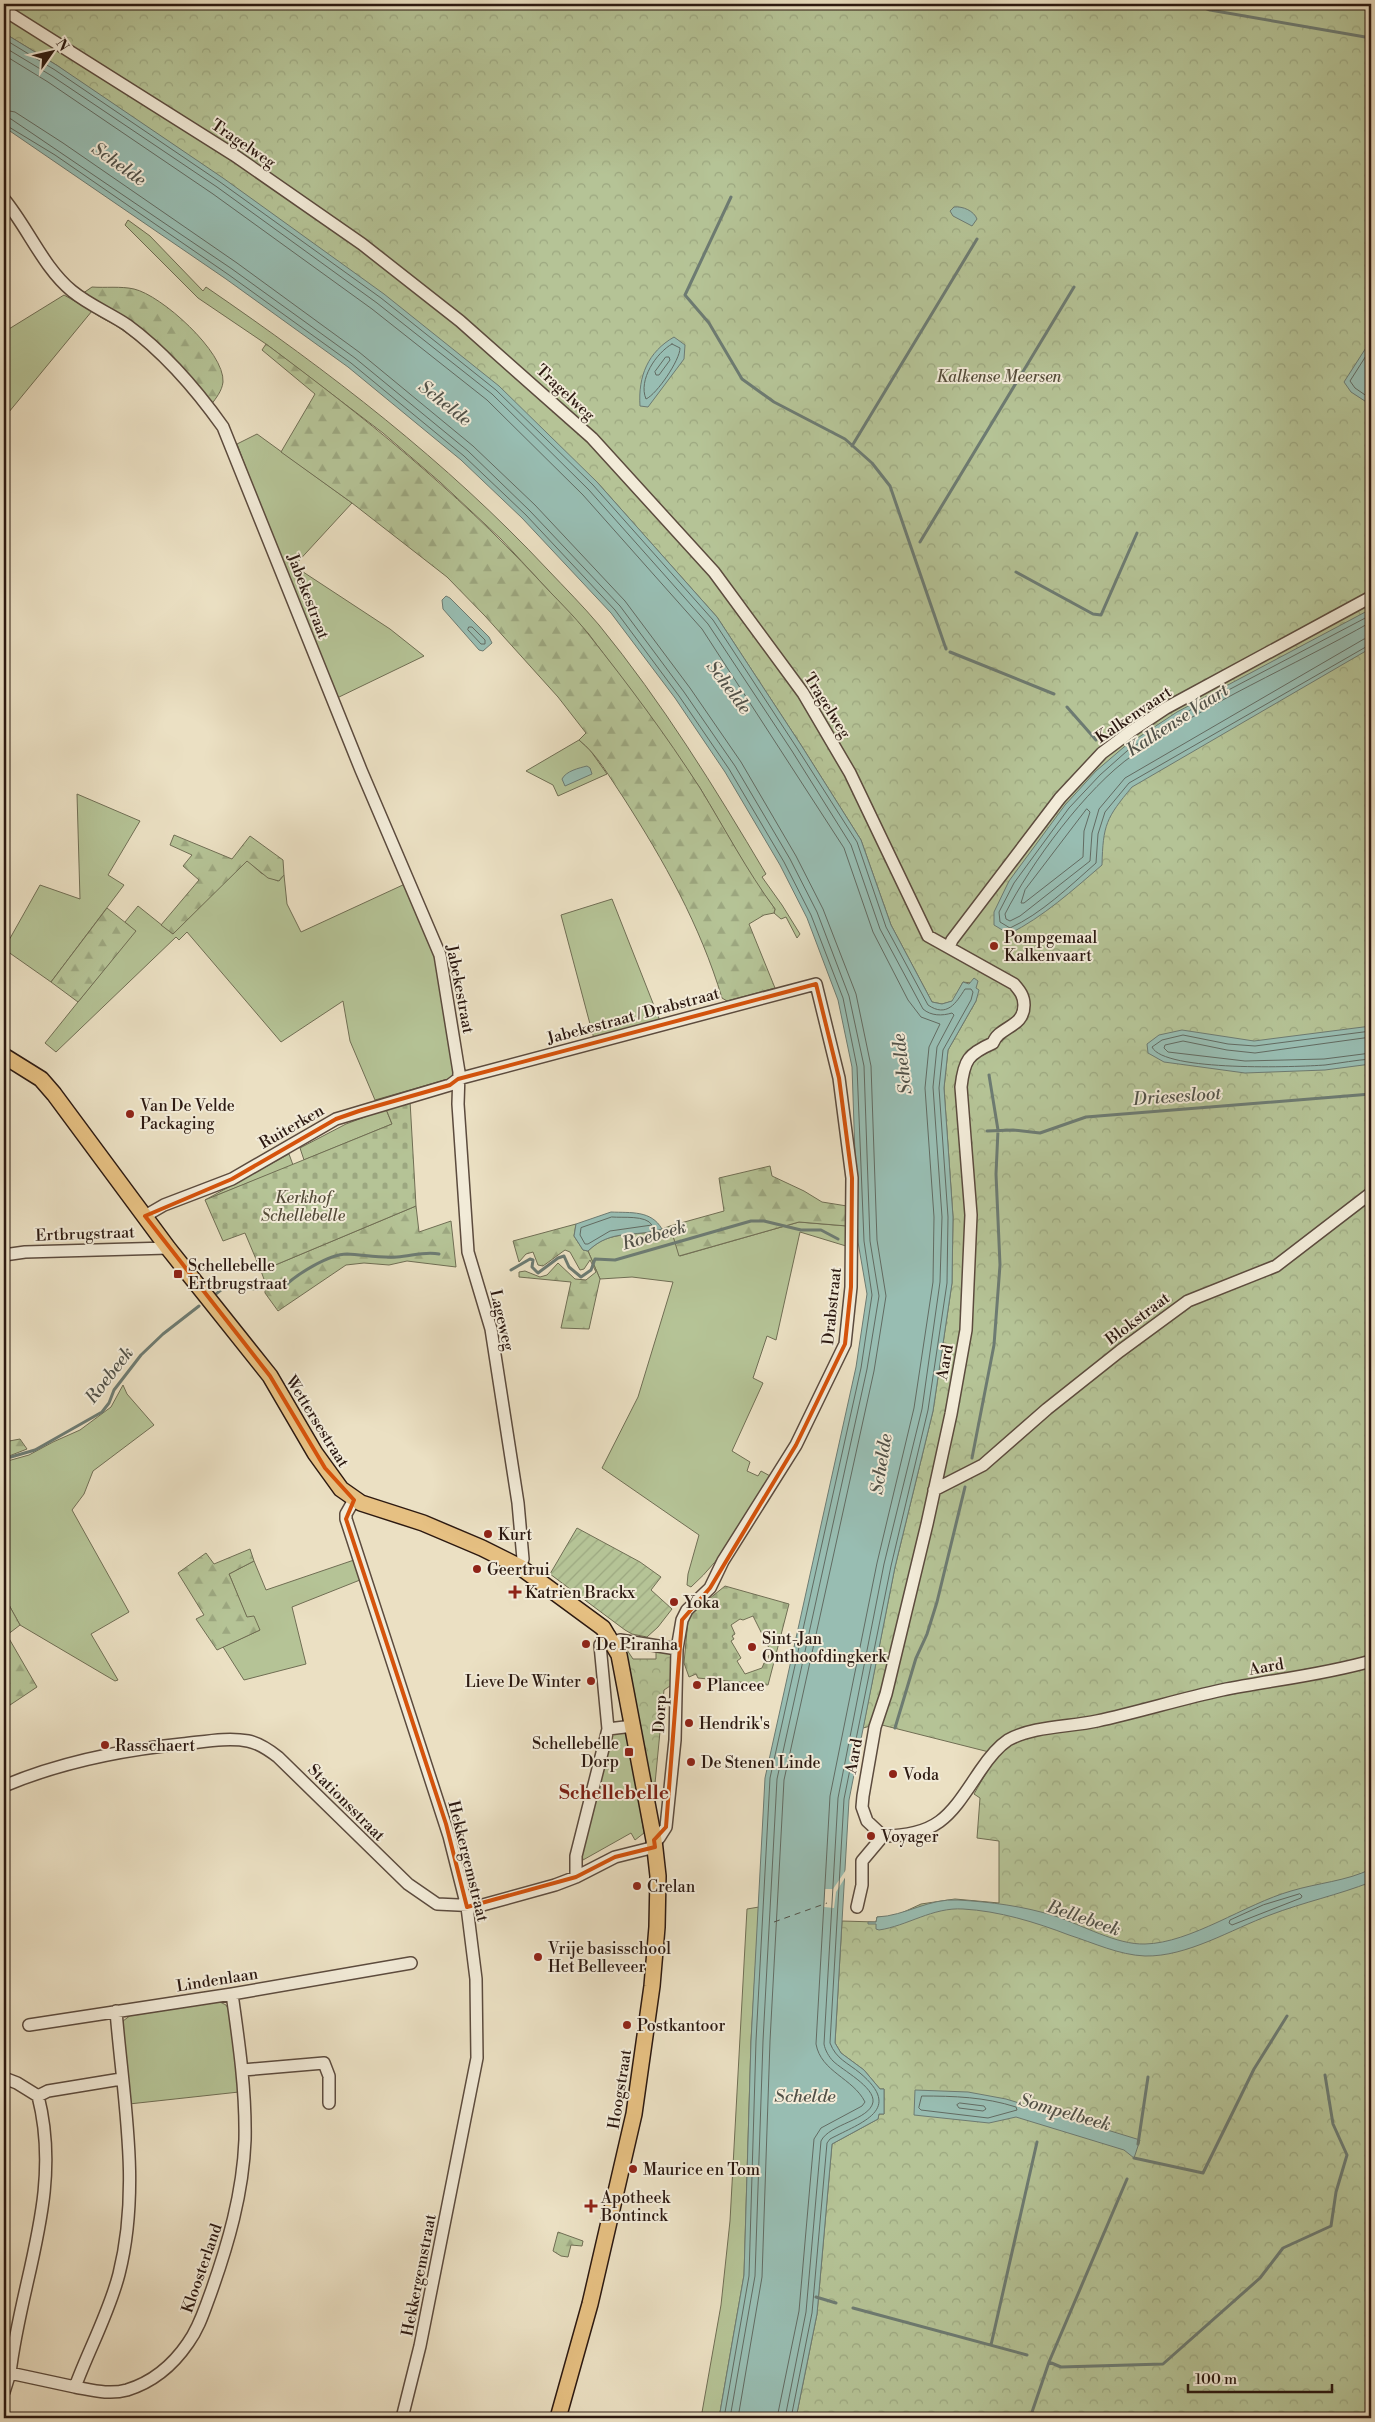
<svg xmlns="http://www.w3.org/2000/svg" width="1375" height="2422" viewBox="0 0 1375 2422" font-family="'Libre Bodoni',serif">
<defs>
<pattern id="forest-firs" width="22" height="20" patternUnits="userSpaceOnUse" patternTransform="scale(1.25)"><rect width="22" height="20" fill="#b5c396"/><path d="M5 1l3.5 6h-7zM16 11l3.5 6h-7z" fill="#9ca780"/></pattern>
<pattern id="cemetery-stones" width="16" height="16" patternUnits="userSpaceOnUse" patternTransform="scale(1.25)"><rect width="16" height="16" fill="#b5c396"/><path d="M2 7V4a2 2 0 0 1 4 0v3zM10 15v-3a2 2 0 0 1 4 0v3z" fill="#9ca780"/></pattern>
<pattern id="park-crowns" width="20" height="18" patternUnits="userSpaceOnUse" patternTransform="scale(1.25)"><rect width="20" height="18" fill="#b5c396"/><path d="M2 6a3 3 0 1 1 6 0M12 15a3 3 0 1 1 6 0" fill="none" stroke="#9ca780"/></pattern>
<pattern id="garden-furrows" width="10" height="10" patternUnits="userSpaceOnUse" patternTransform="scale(1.25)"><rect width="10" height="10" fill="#b5c396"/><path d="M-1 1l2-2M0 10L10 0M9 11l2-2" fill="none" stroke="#9ca780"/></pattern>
</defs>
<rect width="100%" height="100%" fill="#ebe0c3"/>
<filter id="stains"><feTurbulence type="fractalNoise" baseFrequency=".004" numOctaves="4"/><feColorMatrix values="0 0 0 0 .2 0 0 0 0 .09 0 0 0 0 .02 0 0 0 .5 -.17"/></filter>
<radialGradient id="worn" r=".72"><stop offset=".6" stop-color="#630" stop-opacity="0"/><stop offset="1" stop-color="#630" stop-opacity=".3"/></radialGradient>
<path fill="#b5c396" stroke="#706e54" d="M128 220 150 236 203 291 206 287C330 372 446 461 548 570 565 588 583 606 599 625 662 702 715 788 766 874L762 877 782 905 800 934 797 938 786 917 781 919 774 913 775 909 755 882 700 788 650 716 588 633 501 539 440 482 383 433 266 344 198 298 125 225Z
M64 295 92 311 4 418V332Z
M257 434 352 503 294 566 390 629 424 656 337 698 279 556 237 444Z
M579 740 590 750 607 774 558 796 553 785 526 771Z
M77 794 140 821 108 875 124 885 51 982 4 949 40 885 80 899Z
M247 860 261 873 278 881 284 875 287 904 301 932 405 884 427 936 441 978 455 1077 375 1100 350 1041 343 1001 281 1042 187 932 179 940 176 937 56 1052 45 1043 135 931 125 922 138 906 173 934Z
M612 899 660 1021 594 1039 561 915Z
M386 1109 392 1124 304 1160 300 1148 346 1124Z
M289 1154 293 1165 205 1200Z
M799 1222 847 1226 846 1246 800 1232 776 1340 767 1336 753 1378 763 1383 732 1451 750 1462 747 1471 758 1476 761 1471 772 1477C747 1515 725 1557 691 1587L687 1585 688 1574 699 1535 602 1468 638 1397 673 1282 632 1277 600 1279 588 1251C607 1232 626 1236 651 1232 657 1232 664 1228 670 1226L680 1256Z
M123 1385 127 1394 154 1425 93 1471 84 1494 72 1510 129 1612 91 1634 118 1680 115 1681 20 1625 4 1596V1462L29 1455 53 1442 80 1430 111 1407Z
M354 1560 360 1580 292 1607 306 1664 244 1680 223 1647 260 1630 247 1618 229 1574 254 1561 266 1590Z
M628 1732 644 1833 635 1840 631 1833 583 1860C578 1848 608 1752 613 1734Z
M759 1907 751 2041 744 2275 719 2418H701L721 2305 730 2221 747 1909Z
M218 2001 226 2005 230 2012 239 2092 129 2104 120 2034 123 2021 131 2015Z"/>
<path fill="url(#forest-firs)" stroke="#706e54" d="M92 287C105 288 121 286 134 289 161 295 225 352 223 382 222 391 216 398 211 405 178 380 150 347 115 325 102 318 86 311 79 296Z
M266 344C363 416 455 490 537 578 554 597 574 615 589 635 628 684 666 735 700 788 725 829 747 871 775 909L774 913 764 915 749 924 775 988 727 1001 722 998C700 925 664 861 623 797 610 778 597 754 579 740L586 733 558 697 485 616 447 577 352 503 281 452 315 394 262 350Z
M174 835 232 859 250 836 283 860 284 875 279 881 268 878 247 861 173 934 161 925 199 880 183 866 192 855 170 845Z
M107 908 136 931 78 1002 51 982Z
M770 1166 772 1176 804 1191 822 1202 847 1206V1226L799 1222 679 1256 670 1226 724 1211 719 1178Z
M416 1206 419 1232 451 1221 456 1267 407 1261 389 1265 364 1263 346 1265 278 1311 265 1293V1282L261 1271Z
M576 1224 574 1236 583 1250 588 1251 600 1279 589 1329 561 1328 571 1282 519 1277V1272L525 1271 540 1277 547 1275 558 1263 575 1279 586 1280 596 1272 590 1260 584 1269 580 1270 570 1252 565 1250 543 1266 538 1265 533 1252 526 1254 519 1262 513 1241Z
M20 1439 27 1449 4 1458V1442Z
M250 1549 254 1561 229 1574 247 1617 254 1616 260 1630 217 1650 196 1619 204 1615 178 1573 206 1553 214 1564Z
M4 1596 20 1625 7 1635 37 1687 4 1709Z
M558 2232 583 2241 582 2246 571 2245 568 2257 561 2256 553 2251Z"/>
<path fill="url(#cemetery-stones)" stroke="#706e54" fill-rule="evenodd" d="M410 1101 416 1206 261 1271 245 1233 223 1241 205 1200 392 1124 386 1109Z
M725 1586 789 1604 768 1685 698 1678 696 1674 689 1677 684 1663 688 1620 693 1612ZM753 1616 772 1654 768 1656 770 1660 764 1663 762 1668 745 1674 737 1661 741 1658 731 1641 734 1639 732 1636 735 1634 731 1625 740 1619 743 1620Z"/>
<path fill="url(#park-crowns)" stroke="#706e54" d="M4 4H1371V2418H796L817 2314 832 2144 878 2119 879 2114H884V2089H880L864 2070 841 2053 835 2043 842 1921 876 1922 877 1917H893L921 1904 955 1899 999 1903V1841L977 1838 980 1798 974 1794 994 1759 993 1753 878 1724 863 1728 895 1567 933 1411 952 1283 953 1217 944 1088 948 1050 976 1001V988L971 983 963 982 953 1001 942 1004 932 1002 891 925 861 840 801 745 717 617 597 482 58 66 4 33Z
M627 1650 633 1659H656V1651L671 1653 673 1684 664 1690 654 1794 651 1793 625 1653Z"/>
<path fill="url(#garden-furrows)" stroke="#706e54" d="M577 1528 640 1562 661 1577 651 1590 672 1609 658 1627 647 1637 632 1634 625 1630 550 1574Z"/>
<path fill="#98bdb2" stroke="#6d7b72" d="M4 33 58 66 223 178 384 294 499 386 597 482 717 617 801 745 861 840 891 925 932 1002 942 1004 952 1001 963 982 969 984 974 978 978 981 976 988 979 990 976 1001 948 1050 944 1088 953 1217 952 1283 933 1411 895 1567 849 1800 835 2043 841 2053 864 2070 880 2089H884V2114H879L878 2119 832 2144 817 2314 796 2418H719L744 2275 751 2041 765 1778 856 1367 867 1294 858 1242 852 1067 838 1000 807 918 780 865 725 772 675 698 611 613 522 518 461 460 348 367 226 279 4 127Z
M954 207C963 206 974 211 977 219L972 226 953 216 950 211Z
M674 337 685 345 684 359 648 407 640 406C638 376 648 352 674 337Z
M1371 340V405L1351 392 1344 382Z
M446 596 450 598 489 637 492 643 483 651 479 650 443 609 442 600Z
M1371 609V648L1132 787C1106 818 1103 825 1102 865 1073 890 1043 917 1009 934L994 925V912L1009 881 1065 805 1096 771 1124 747 1177 712Z
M587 766 590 768 592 774 565 786 562 779C566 771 579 768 587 766Z
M1371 1026V1064L1325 1070 1245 1073 1164 1062 1148 1053 1147 1044 1159 1035 1182 1030 1254 1041Z
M611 1212C631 1213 651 1210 662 1229 634 1238 612 1228 588 1251L583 1250 574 1236 576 1224Z
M1371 1869V1882C1338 1895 1304 1902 1270 1915 1232 1929 1187 1957 1145 1956 1119 1955 1094 1943 1069 1935 1035 1922 999 1911 963 1909 933 1907 907 1926 879 1930L876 1929V1924H868V1922H876L877 1917C905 1916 929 1898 958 1900 991 1902 1023 1906 1055 1916 1082 1925 1117 1945 1145 1944 1191 1943 1245 1904 1291 1891 1317 1883 1347 1881 1371 1869Z
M915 2090 968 2092 1006 2099 1140 2140 1134 2158 1124 2150 1016 2117 989 2123 914 2115Z"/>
<path fill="#ebe0c3" d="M848 1867V1873L836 1892 834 1908 824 1907 825 1889H833Z"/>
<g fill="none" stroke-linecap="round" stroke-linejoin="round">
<path stroke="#626b62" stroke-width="1" d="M4 39 55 70 220 182 381 298 496 390 593 485 713 620 797 748 857 842 886 927 928 1005C947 1018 956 1003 965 989H971L973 992 971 1000 943 1050 939 1088 948 1217 947 1283 928 1410 891 1566 844 1799 830 2043C836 2059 848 2063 860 2073 904 2110 862 2122 830 2139L827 2143 812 2313 791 2418
M4 47 52 76 217 187 377 303 492 394 589 490 708 624 792 751 851 845 880 929 923 1009C931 1016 942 1016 952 1013L954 1015 937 1047 933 1087 942 1217 940 1282 922 1409 884 1564 838 1798 824 2044C825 2050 829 2057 833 2061 842 2070 875 2087 873 2102 870 2120 829 2124 821 2141L806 2312 785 2418
M4 55 48 82 213 194 372 309 487 400 583 495 702 629 844 848 873 932 908 1000 921 1017 940 1024 929 1047 925 1088 934 1217 933 1282 914 1408 877 1563 830 1796 816 2044C821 2072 853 2078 865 2102L862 2106 821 2128 814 2139 799 2311 777 2418
M4 110 15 112 63 143 237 263 359 352 473 446 535 505 625 601 690 688 741 762 796 856 823 909 856 994 871 1066 877 1240 886 1296 874 1371 784 1780 770 2041 762 2277 738 2418
M4 117 11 119 232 269 355 358 468 451 530 511 620 606 684 692 735 766 790 859 817 912 849 996 864 1066 870 1241 879 1296 867 1369 777 1779 763 2041 755 2276 730 2418
M4 124 55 155 229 275 351 363 464 456 526 515 615 610 679 696 729 769 784 862 811 915 843 998 857 1067 864 1241 872 1295 861 1368 770 1778 756 2041 749 2276 724 2418
M672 344 680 348C680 360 657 394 646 399 638 380 656 353 672 344Z
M1371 348 1350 381 1355 388 1371 399
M666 357H669L670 360 659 375H656L655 372Z
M1371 615 1179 716 1127 751 1100 775 1069 808 1014 883 999 912 1000 922 1010 928C1041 914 1070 886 1096 863L1098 834 1105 812 1129 783 1371 644
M1371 622C1292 667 1207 702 1133 755 1086 788 1031 863 1005 914L1006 919 1010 921 1020 916 1090 861 1092 833 1099 809 1125 778 1364 639 1371 638
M469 627H472L485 640V644H481L468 630Z
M1087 809 1090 812 1084 831 1083 857 1024 903H1021L1025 890Z
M1371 1031 1255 1046 1228 1044 1183 1035 1162 1040 1152 1047C1164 1072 1298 1067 1325 1065 1341 1063 1356 1060 1371 1059
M1371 1037 1255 1053 1227 1050 1183 1041 1165 1045 1164 1048 1168 1052 1245 1061 1324 1059 1371 1053
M612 1217C623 1218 646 1215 652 1225L610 1231 588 1244H585L580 1235 581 1228Z
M1300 1894 1302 1896 1301 1898 1232 1925 1229 1923 1230 1920 1263 1905Z
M922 2096C954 2096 985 2097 1016 2107L1017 2110 988 2118 921 2110 919 2108Z
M960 2103 984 2106 986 2109 983 2111 959 2108 957 2105Z"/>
<path stroke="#6d7b72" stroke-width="3" d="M1194 4 1210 10 1371 38
M731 197 685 295 709 323 742 379 774 402 845 439 872 463 890 486 946 649
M852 446 977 239
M920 542 1074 287
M1016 572 1093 614 1101 615 1137 533
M950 652 1054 694
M1067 707 1096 740
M987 1131 1013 1130 1040 1133 1086 1117 1371 1094
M511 1270 530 1259 533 1260 532 1267 538 1273 558 1258 564 1256 569 1267 581 1277 591 1270 595 1259 615 1260 751 1221H764L801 1230H821L838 1239
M216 1294C235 1277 235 1289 256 1289 265 1289 274 1287 283 1288 295 1275 329 1254 347 1254 365 1255 378 1258 397 1257 412 1256 425 1251 439 1254
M972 1458 994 1345 1000 1265 996 1174 998 1130 989 1075
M4 1459 35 1450 102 1412 109 1403 114 1390 141 1355 163 1334 199 1306
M895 1728 916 1658 927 1634 937 1602 965 1487
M1138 2144 1148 2077
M1134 2158 1203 2173 1254 2069 1287 2016
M816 2297 836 2303
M853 2308 1027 2355
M991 2345 1037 2142
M1049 2362 1061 2367 1163 2364 1260 2278 1283 2248 1331 2226 1336 2192 1347 2155 1333 2124 1325 2075
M1030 2418 1049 2362 1127 2179"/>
<path stroke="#525249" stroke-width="1" stroke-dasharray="6 5" stroke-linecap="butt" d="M774 1922 827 1903"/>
<defs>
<path id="minor" d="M4 10 234 155 362 244 460 321 592 438 714 572 803 693 850 773 928 936 1014 984C1020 991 1024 996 1024 1005 1024 1028 999 1026 993 1043 968 1054 964 1060 961 1087L971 1215 966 1330 951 1414 927 1524 886 1694 875 1727 863 1796 862 1807 867 1821 883 1836C940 1836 951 1814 980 1771 988 1759 996 1748 1008 1740 1033 1726 1069 1727 1097 1721 1139 1712 1180 1699 1222 1690 1272 1680 1323 1675 1371 1661
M4 199C28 228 43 267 72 291 89 305 109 313 127 325 165 353 196 389 223 427L361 770 440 955 459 1072 458 1104 468 1252 491 1329 518 1503 523 1559 520 1567
M949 947 952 940 1060 798 1102 753 1130 732 1166 708 1371 597
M145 1216 164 1205 232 1179 336 1119 450 1085 458 1079 816 984 839 1078 852 1178 851 1287 845 1344 796 1445 723 1561 710 1588 687 1610 682 1620 677 1649 675 1740 666 1827 659 1838 654 1840
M4 1255 25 1252 168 1248
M934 1490 983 1465 1047 1409 1120 1351 1188 1301 1276 1266 1371 1193
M354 1500 346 1514V1519L449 1836 467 1907 476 1979 477 2058 420 2346 402 2418
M614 1643 620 1640 677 1649
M608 1729 633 1726
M4 1786C61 1762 121 1750 182 1744 203 1742 227 1737 248 1741 259 1743 269 1750 278 1757L408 1884 437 1904 479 1906 555 1885 576 1877 615 1857 655 1847
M576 1877V1856L608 1729 600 1645 610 1636
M857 1907 862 1885V1861L883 1836
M116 2011C123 2098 141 2187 119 2274 109 2313 89 2349 75 2387 92 2390 109 2395 127 2390 153 2382 173 2365 188 2343 199 2328 204 2311 210 2295 228 2245 243 2193 245 2140 246 2091 239 2043 232 1994
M29 2025 232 1994 411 1963
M243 2070 324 2063 329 2076V2103
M4 2078 17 2083 38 2096 48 2091 121 2079
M10 2373 75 2387
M4 2392 10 2373C21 2278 63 2193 38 2096"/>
<path id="major" d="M4 1056 41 1079 54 1094 168 1248 270 1376 315 1453 341 1489 361 1503 423 1523 482 1548 520 1567 603 1628 619 1655 654 1840 658 1876 657 1927 652 1986 634 2114 590 2304 558 2418"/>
</defs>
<use href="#minor" stroke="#5c4b3e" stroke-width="14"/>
<use href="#major" stroke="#2c1911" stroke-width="18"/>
<use href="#minor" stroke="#f2ebd8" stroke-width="11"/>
<use href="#major" stroke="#e6c082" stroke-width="15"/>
</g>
<path fill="none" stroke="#d5530c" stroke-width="4" stroke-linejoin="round" d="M816 984 839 1078 852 1178 851 1287 845 1344 796 1445 710 1588 682 1620 666 1827 654 1840 655 1847 615 1857 576 1877 467 1907 446 1824 346 1519 354 1500 325 1468 270 1376 145 1216 232 1179 336 1119 359 1111 450 1085 458 1079Z"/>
<g fill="#8f2418" stroke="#f2ebd8" stroke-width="2">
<circle cx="994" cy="946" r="5"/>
<circle cx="130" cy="1114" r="5"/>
<rect x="173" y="1269" width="10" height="10" rx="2.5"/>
<circle cx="488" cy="1534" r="5"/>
<circle cx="477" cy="1569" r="5"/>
<path d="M512.5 1584.5h5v5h5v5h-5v5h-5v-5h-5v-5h5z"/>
<circle cx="674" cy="1602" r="5"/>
<circle cx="586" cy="1644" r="5"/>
<circle cx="752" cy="1647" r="5"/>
<circle cx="591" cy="1681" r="5"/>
<circle cx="697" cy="1685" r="5"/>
<circle cx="689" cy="1723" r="5"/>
<circle cx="105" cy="1745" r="5"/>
<rect x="624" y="1747" width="10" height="10" rx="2.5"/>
<circle cx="691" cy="1762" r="5"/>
<circle cx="893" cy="1774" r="5"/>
<circle cx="871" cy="1836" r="5"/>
<circle cx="637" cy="1886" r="5"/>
<circle cx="538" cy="1957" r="5"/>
<circle cx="627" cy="2025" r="5"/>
<circle cx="633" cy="2169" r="5"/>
<path d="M588.5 2198.5h5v5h5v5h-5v5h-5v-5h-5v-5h5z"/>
</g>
<g text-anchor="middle" stroke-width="4" stroke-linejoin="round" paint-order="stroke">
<g font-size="16" fill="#2c1911" stroke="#f2ebd8">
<text transform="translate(244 143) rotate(34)" y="6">Tragelweg</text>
<text transform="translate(566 392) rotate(43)" y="6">Tragelweg</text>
<text transform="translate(309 596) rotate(69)" y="6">Jabekestraat</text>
<text transform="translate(828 705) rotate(58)" y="6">Tragelweg</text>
<text transform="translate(1133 714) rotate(-34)" y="6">Kalkenvaart</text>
<text transform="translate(461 989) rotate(79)" y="6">Jabekestraat</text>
<text transform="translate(633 1015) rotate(-15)" y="6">Jabekestraat / Drabstraat</text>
<text transform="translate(291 1126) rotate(-30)" y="6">Ruiterken</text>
<text transform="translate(85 1233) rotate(-2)" y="6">Ertbrugstraat</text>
<text transform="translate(831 1306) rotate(-84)" y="6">Drabstraat</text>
<text transform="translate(1137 1318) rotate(-37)" y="6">Blokstraat</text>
<text transform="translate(503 1320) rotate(77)" y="6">Lageweg</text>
<text transform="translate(944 1362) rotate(-80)" y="6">Aard</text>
<text transform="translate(318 1421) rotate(58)" y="6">Wettersestraat</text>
<text transform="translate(1266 1666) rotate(-10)" y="6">Aard</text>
<text transform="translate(659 1714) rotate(-87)" y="6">Dorp</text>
<text transform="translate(853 1756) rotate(-80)" y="6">Aard</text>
<text transform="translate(347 1802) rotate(45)" y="6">Stationsstraat</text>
<text transform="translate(469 1861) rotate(76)" y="6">Hekkergemstraat</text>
<text transform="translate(217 1979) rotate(-9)" y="6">Lindenlaan</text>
<text transform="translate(619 2089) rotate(-81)" y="6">Hoogstraat</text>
<text transform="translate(201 2268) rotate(-71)" y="6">Kloosterland</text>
<text transform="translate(418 2275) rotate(-79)" y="6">Hekkergemstraat</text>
</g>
<g font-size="16" font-style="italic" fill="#554c39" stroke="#f2ebd8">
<text x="999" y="382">Kalkense Meersen</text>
<text x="303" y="1203">Kerkhof<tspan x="303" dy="18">Schellebelle</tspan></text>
</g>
<g font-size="16" fill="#2c1911" stroke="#f2ebd8" text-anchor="start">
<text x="1004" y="943">Pompgemaal<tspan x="1004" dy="18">Kalkenvaart</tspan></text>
<text x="140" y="1111">Van De Velde<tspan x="140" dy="18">Packaging</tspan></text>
<text x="188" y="1271">Schellebelle<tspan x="188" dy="18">Ertbrugstraat</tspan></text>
<text x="498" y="1540">Kurt</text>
<text x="487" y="1575">Geertrui</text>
<text x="525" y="1598">Katrien Brackx</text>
<text x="684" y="1608">Yoka</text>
<text x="762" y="1644">Sint-Jan<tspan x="762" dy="18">Onthoofdingkerk</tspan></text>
<text x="596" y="1650">De Piranha</text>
<text x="581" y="1687" text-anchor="end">Lieve De Winter</text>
<text x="707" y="1691">Plancee</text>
<text x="699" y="1729">Hendrik's</text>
<text x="619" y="1749" text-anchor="end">Schellebelle<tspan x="619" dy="18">Dorp</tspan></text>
<text x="115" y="1751">Rasschaert</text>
<text x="701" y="1768">De Stenen Linde</text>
<text x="903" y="1780">Voda</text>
<text x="881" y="1842">Voyager</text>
<text x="647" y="1892">Crelan</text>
<text x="548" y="1954">Vrije basisschool<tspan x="548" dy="18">Het Belleveer</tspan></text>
<text x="637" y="2031">Postkantoor</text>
<text x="643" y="2175">Maurice en Tom</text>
<text x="601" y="2203">Apotheek<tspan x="601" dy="18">Bontinck</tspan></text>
</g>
<g font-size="18" font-style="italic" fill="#525249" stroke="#f2ebd8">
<text transform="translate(119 164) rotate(35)" y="6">Schelde</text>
<text transform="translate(445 403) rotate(38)" y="6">Schelde</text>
<text transform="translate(729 687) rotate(53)" y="6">Schelde</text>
<text transform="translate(1177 720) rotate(-33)" y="6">Kalkense Vaart</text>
<text transform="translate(902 1064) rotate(-97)" y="6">Schelde</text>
<text transform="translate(1177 1096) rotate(-4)" y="6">Driesesloot</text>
<text transform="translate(654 1235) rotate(-16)" y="6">Roebeek</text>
<text transform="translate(109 1375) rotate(-52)" y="6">Roebeek</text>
<text transform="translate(881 1464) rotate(-81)" y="6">Schelde</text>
<text transform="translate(1084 1918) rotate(19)" y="6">Bellebeek</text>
<text x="805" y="2102">Schelde</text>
<text transform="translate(1065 2112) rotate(16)" y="6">Sompelbeek</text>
</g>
<g font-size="19" font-weight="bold" fill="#7a1f14" stroke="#f2ebd8">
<text x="614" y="1799">Schellebelle</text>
</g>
</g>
<rect width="1375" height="2422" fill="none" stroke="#ebe0c3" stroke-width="20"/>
<rect x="5" y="5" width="1365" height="2412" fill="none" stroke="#2c1911" stroke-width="2.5"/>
<rect x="10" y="10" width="1355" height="2402" fill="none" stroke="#2c1911"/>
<g transform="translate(52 52) rotate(56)" stroke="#f2ebd8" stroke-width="4" paint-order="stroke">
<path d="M0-4L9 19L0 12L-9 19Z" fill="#2c1911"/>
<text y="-8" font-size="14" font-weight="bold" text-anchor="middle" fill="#2c1911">N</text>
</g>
<path d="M1188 2384v8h144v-8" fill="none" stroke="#2c1911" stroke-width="2.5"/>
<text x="1195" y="2384" font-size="15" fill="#2c1911" stroke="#f2ebd8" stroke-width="4" paint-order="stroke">100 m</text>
<rect width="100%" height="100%" filter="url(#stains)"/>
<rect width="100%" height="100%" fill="url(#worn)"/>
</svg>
